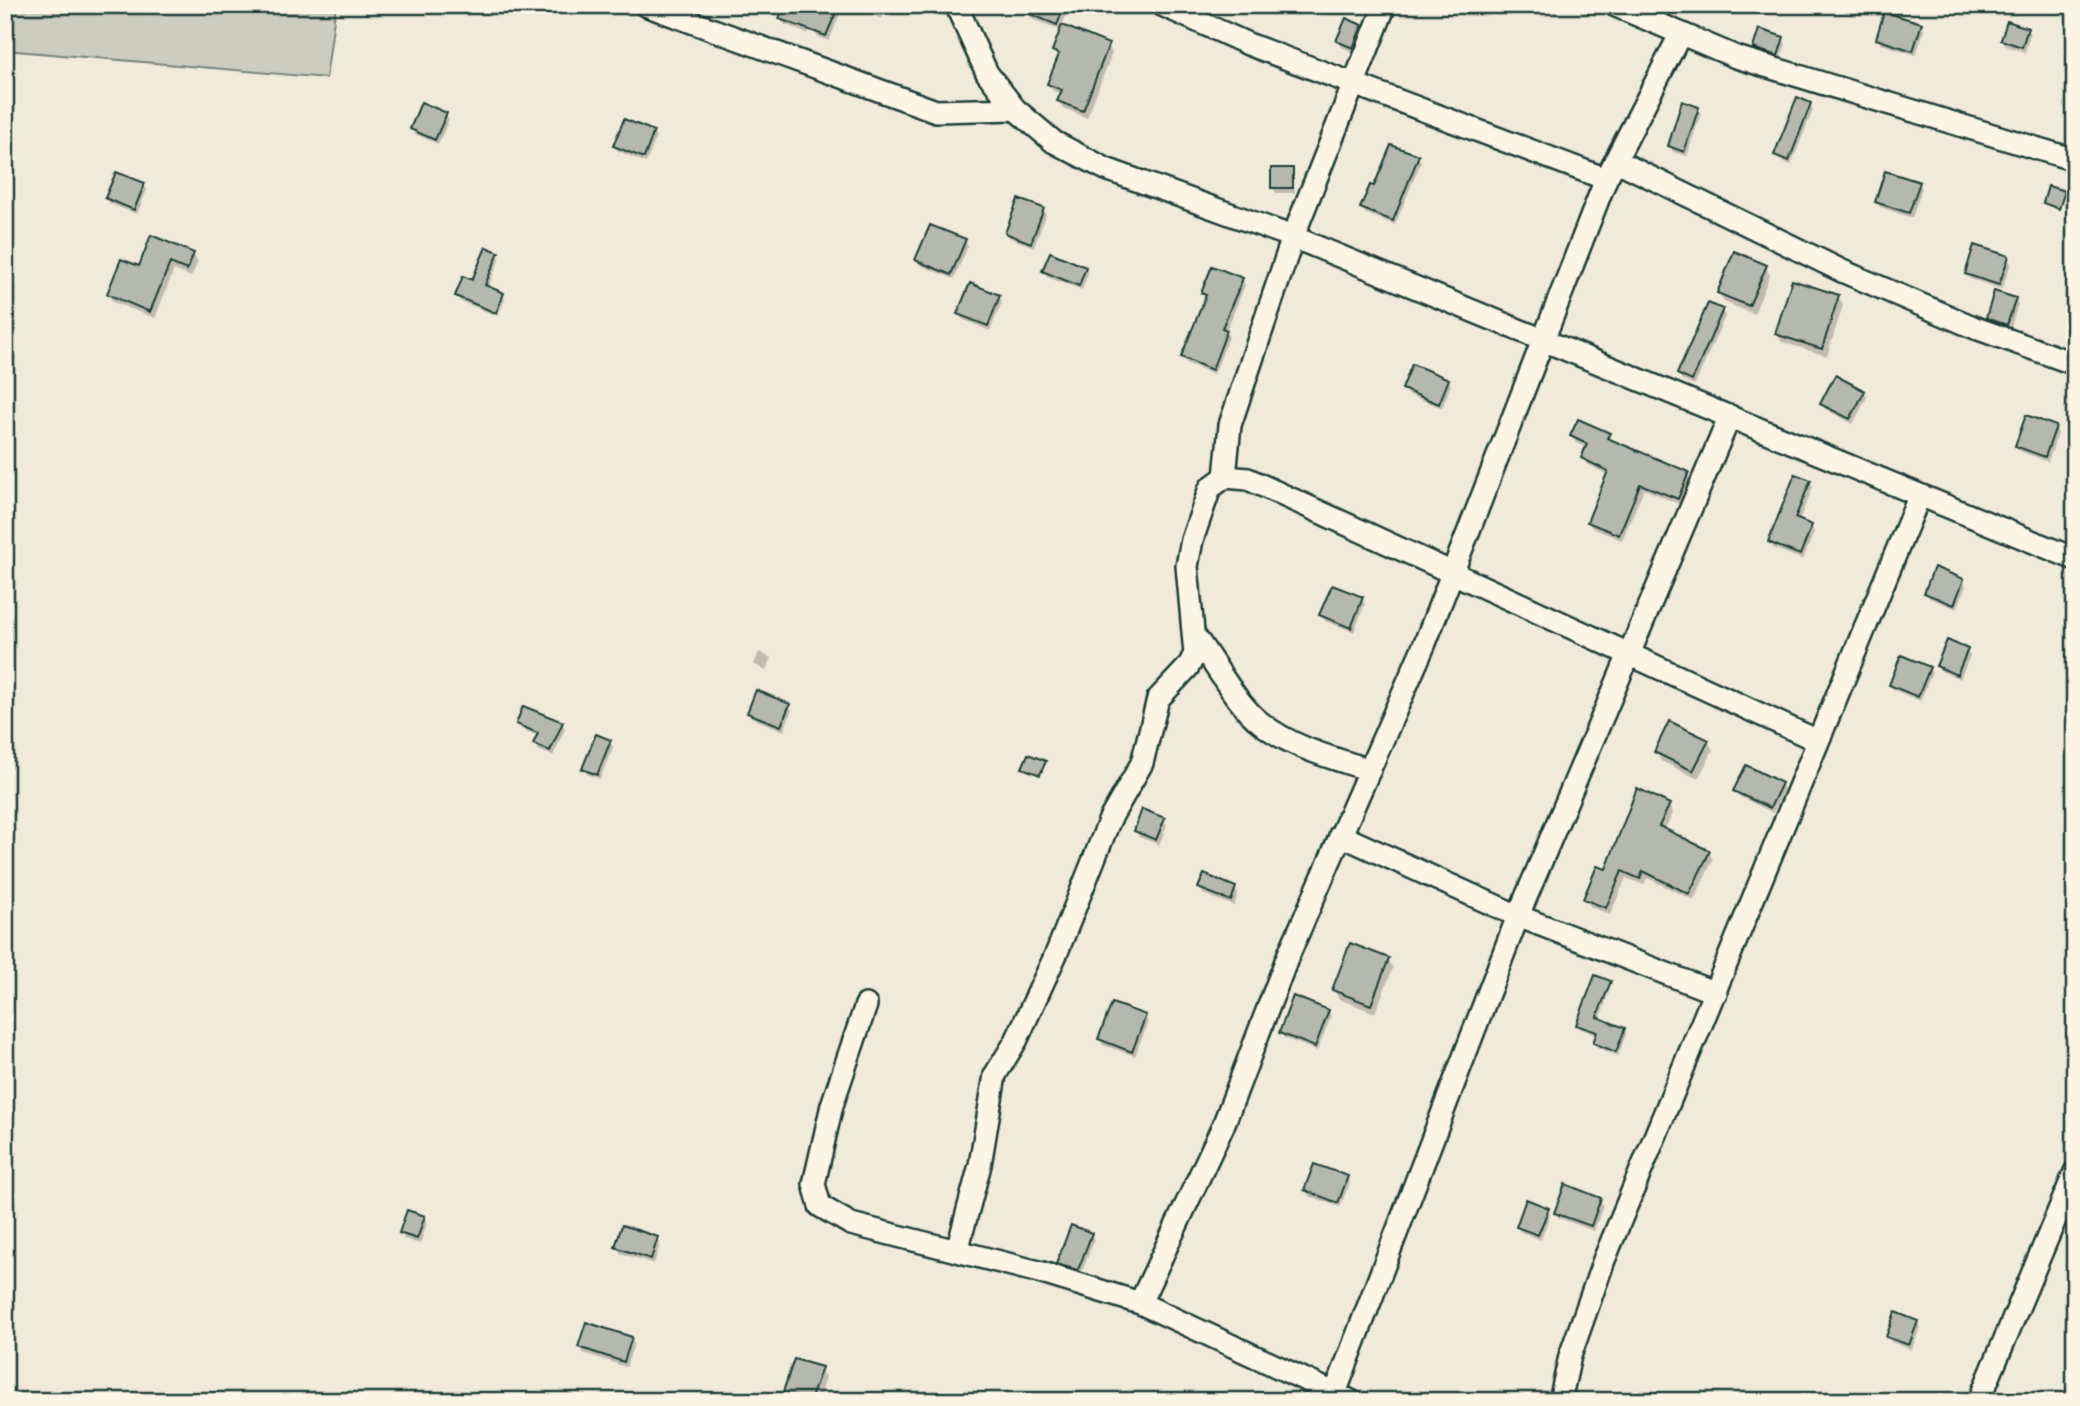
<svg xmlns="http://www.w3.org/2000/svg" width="2080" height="1406" viewBox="0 0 2080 1406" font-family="'Playpen Sans',sans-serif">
<rect width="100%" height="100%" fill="#efeada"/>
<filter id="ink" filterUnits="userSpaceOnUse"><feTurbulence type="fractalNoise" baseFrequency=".0143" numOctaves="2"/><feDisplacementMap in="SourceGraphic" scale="14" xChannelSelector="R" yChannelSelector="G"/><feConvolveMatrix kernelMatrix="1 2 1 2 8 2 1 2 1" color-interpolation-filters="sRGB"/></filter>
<g filter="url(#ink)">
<path fill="#cccdbf" stroke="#76857a" stroke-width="2" d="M5 5H336L326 78 5 50Z"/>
<path fill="#0003" d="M825 5H844L829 41 817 36 814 31Z
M845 5H887L882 19Z
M1032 5H1070L1062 26 1108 45 1112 53 1087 118 1063 108 1059 101 1062 94 1053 91 1049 84 1058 58 1054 51 1062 31 1032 19 1029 13Z
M781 19 812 23 807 34 784 24Z
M1921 25 1924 30 1916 55 1881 44 1878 39Z
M1361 27 1364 32 1356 53 1341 47 1338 41Z
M2027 29 2030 34 2025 52 2006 46 2003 40Z
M1783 39 1786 44 1780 60 1758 54 1755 48Z
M1810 105 1813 110 1791 165 1779 160 1776 155Z
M1697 108 1701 113 1687 156 1673 152 1670 146Z
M445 114 449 120 438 144 415 134 412 129Z
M653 133 656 138 646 163 618 151 615 146Z
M1417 157 1421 162 1395 225 1365 213 1362 208 1375 189Z
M1292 170 1295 193H1276L1273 188Z
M1918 183 1922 188 1912 218 1880 207 1877 202Z
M144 185 147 190 137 214 110 204 107 198Z
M2064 192 2060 210 2046 205 2044 203Z
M1043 209 1046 215 1034 247 1010 238 1007 233Z
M965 241 968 246 954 279 920 265 917 260Z
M193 254 198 262 191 277 174 270 155 318 113 302 108 294 140 268Z
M497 254 500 258 488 288 503 294 505 299 498 316 459 301 457 296Z
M2007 257 2011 263 2002 289 1970 279 1967 274Z
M1765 266 1770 275 1754 314 1724 302 1719 293Z
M1085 268 1088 273 1082 290 1047 277 1044 271Z
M1242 279 1245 285 1226 331 1229 337 1214 374 1186 363 1183 357 1206 299 1203 293Z
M999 296 1002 302 990 331 962 319 959 314Z
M1838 296 1843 305 1827 356 1782 342 1777 334Z
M2015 299 2018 304 2010 330 1991 323 1988 317Z
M1722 311 1725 316 1695 385 1682 380 1679 374Z
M1448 380 1451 385 1442 408 1407 394 1404 389Z
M1864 392 1867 397 1853 424 1825 409 1822 404Z
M2055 428 2058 433 2048 462 2020 451 2017 446Z
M1608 434 1612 441 1687 474 1691 480 1681 505 1644 489 1622 540 1592 528 1589 522 1608 475 1587 464 1583 458 1588 448 1576 443 1572 436Z
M1810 482 1813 487 1799 521 1811 526 1814 532 1803 560 1773 548 1770 542Z
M1963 581 1966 586 1957 609 1929 598 1926 592Z
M1362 599 1365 604 1354 632 1325 621 1321 615Z
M1966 650 1970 656 1960 679 1941 671 1938 666Z
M759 652 771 658 766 671 754 664Z
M1929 668 1932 673 1920 701 1894 690 1891 685Z
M789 705 792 710 784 731 752 718 749 713Z
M561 723 565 728 553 756 538 750 535 744 538 736 521 729 518 724Z
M1708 741 1713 750 1698 779 1661 761 1656 752Z
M610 742 613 747 600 779 587 774 584 769Z
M1781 784 1784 789 1773 813 1739 796 1735 790Z
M1669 806 1673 813 1664 831 1709 853 1713 860 1694 900 1647 878 1644 885 1626 878 1610 915 1590 906 1585 899Z
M1164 820 1167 825 1159 845 1139 837 1136 831Z
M1200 888 1235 889 1238 894 1234 906 1203 894Z
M1388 959 1393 968 1375 1013 1339 999 1334 990Z
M1611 985 1600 1020 1623 1029 1626 1034 1618 1056 1598 1048 1595 1043 1598 1036 1581 1029 1578 1025 1595 1026Z
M1328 1011 1331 1017 1317 1051 1284 1038 1281 1033Z
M1145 1016 1148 1022 1135 1056 1103 1045 1100 1039Z
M1347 1178 1350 1183 1340 1207 1309 1196 1306 1190Z
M1600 1200 1603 1205 1594 1231 1559 1218 1556 1213Z
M1547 1209 1550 1214 1541 1240 1521 1232 1517 1227Z
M423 1217 427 1223 420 1244 404 1239 401 1233Z
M1091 1235 1094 1240 1081 1275 1061 1269 1058 1263Z
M657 1239 660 1244 654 1264 620 1253 617 1247Z
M1917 1322 1920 1327 1912 1350 1891 1342 1888 1336Z
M631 1339 634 1344 626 1367 583 1353 580 1347Z
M820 1369 825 1377 818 1401H782Z"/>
<path fill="#b5b9ad" stroke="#1f3d34" stroke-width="2" d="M784 5 797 11 798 5H839L826 36 779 19Z
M1008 5H1065L1057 25Z
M1884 12 1922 23 1913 51 1876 39Z
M1346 18 1362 25 1353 48 1336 41Z
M2007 21 2028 28 2022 47 2001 40Z
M1062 25 1109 44 1083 111 1057 101 1062 90 1047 84 1059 54 1052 51Z
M1759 29 1784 37 1778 56 1753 48Z
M1797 97 1811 103 1789 161 1774 155Z
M1682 101 1699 107 1684 152 1668 146Z
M421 102 447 113 435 140 410 129Z
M624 119 654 131 644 158 613 146Z
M1391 145 1419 155 1393 221 1360 208 1370 185 1374 186Z
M1271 168H1293V188H1271Z
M1885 171 1920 182 1909 213 1875 202Z
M116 172 145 183 134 210 105 198Z
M2048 186 2065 191 2059 209 2043 203Z
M1018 199 1044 208 1031 243 1005 233Z
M930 225 966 239 951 275 915 260Z
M151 235 194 253 187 270 170 263 150 312 107 294 121 259 139 266Z
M1974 245 2009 256 1999 285 1965 274Z
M486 247 499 252 485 285 504 293 496 313 455 296 463 276 472 280Z
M1734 251 1767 265 1749 306 1717 293Z
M1050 252 1086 267 1079 286 1042 271Z
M1212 266 1243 278 1222 328 1227 330 1212 370 1181 357 1206 295 1201 293Z
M1792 280 1839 295 1822 349 1775 334Z
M970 283 1000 295 988 326 957 314Z
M1994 291 2016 298 2007 325 1986 318Z
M1708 303 1723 309 1692 381 1677 374Z
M1412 364 1449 379 1439 404 1402 389Z
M1835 375 1865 391 1850 419 1820 404Z
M2026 415 2056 426 2045 457 2015 446Z
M1578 419 1610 433 1607 438 1689 472 1678 499 1640 484 1619 535 1587 522 1608 471 1581 458 1587 444 1570 436Z
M1795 474 1811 480 1795 518 1812 525 1800 555 1768 542Z
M1934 567 1964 579 1954 605 1924 593Z
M1332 585 1363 597 1351 628 1319 615Z
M1947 640 1968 649 1957 675 1936 666Z
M1901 655 1930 667 1918 697 1889 685Z
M756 690 790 704 781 726 747 713Z
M523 706 563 722 550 751 533 744 538 733 516 724Z
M1669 721 1709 740 1693 771 1654 752Z
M596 734 611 740 597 775 582 769Z
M1028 754 1046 761 1040 775 1022 768Z
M1746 765 1782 783 1770 808 1733 791Z
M1637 788 1670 804 1659 826 1710 851 1689 894 1643 871 1640 879 1622 871 1606 908 1583 899 1597 866 1606 869Z
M1142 809 1165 818 1156 840 1134 831Z
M1204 874 1236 887 1231 901 1198 888Z
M1350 943 1389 958 1371 1005 1332 990Z
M1595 975 1611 981 1597 1017 1625 1028 1616 1052 1593 1043 1597 1032 1576 1025Z
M1293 996 1329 1010 1315 1047 1279 1033Z
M1112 1003 1146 1015 1132 1052 1098 1039Z
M1314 1164 1348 1176 1338 1203 1304 1190Z
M1565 1184 1601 1198 1591 1226 1554 1213Z
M1526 1199 1549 1208 1538 1235 1516 1227Z
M407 1210 425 1216 417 1239 399 1233Z
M622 1225 658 1237 651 1259 615 1247Z
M1071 1225 1092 1233 1078 1270 1056 1264Z
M1895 1312 1918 1321 1909 1345 1886 1337Z
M586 1322 632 1337 624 1362 578 1347Z
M794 1359 822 1367 810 1401H780Z"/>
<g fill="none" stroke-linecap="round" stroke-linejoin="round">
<defs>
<path id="minor" d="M645 5 936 111 1015 109
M956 5 987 73 1015 109 1054 142 1106 169 1293 237 2075 559
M1162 5 1248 44 1606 179
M1614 5 1736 57 2075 160
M1617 161 1842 271 1973 327 2075 364
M1225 477 1230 425 1293 237 1385 5
M1196 638C1215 663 1236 704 1261 723 1292 748 1333 758 1370 770
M1340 835 1518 916 1716 993
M866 1005 832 1105 814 1184 820 1206 851 1224 1039 1272 1140 1303 1351 1401
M957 1251 980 1165 995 1075 1016 1041 1057 952 1110 819 1142 763 1158 699 1188 667 1195 654 1187 566 1192 540 1210 488 1225 477 1248 479 1816 740
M1140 1303 1223 1126 1288 956 1425 643 1606 179 1680 35
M1335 1393 1518 916 1730 416
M1560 1401 1570 1356 1604 1260 1919 497
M1979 1401 2075 1172"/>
</defs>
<use href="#minor" stroke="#1f3d34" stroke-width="26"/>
<use href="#minor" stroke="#fcf5e5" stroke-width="21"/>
</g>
</g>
<rect width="2080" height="1406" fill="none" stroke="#fcf5e5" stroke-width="28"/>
<rect x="14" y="14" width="2052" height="1378" fill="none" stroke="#1f3d34" stroke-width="2.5" filter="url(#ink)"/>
</svg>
